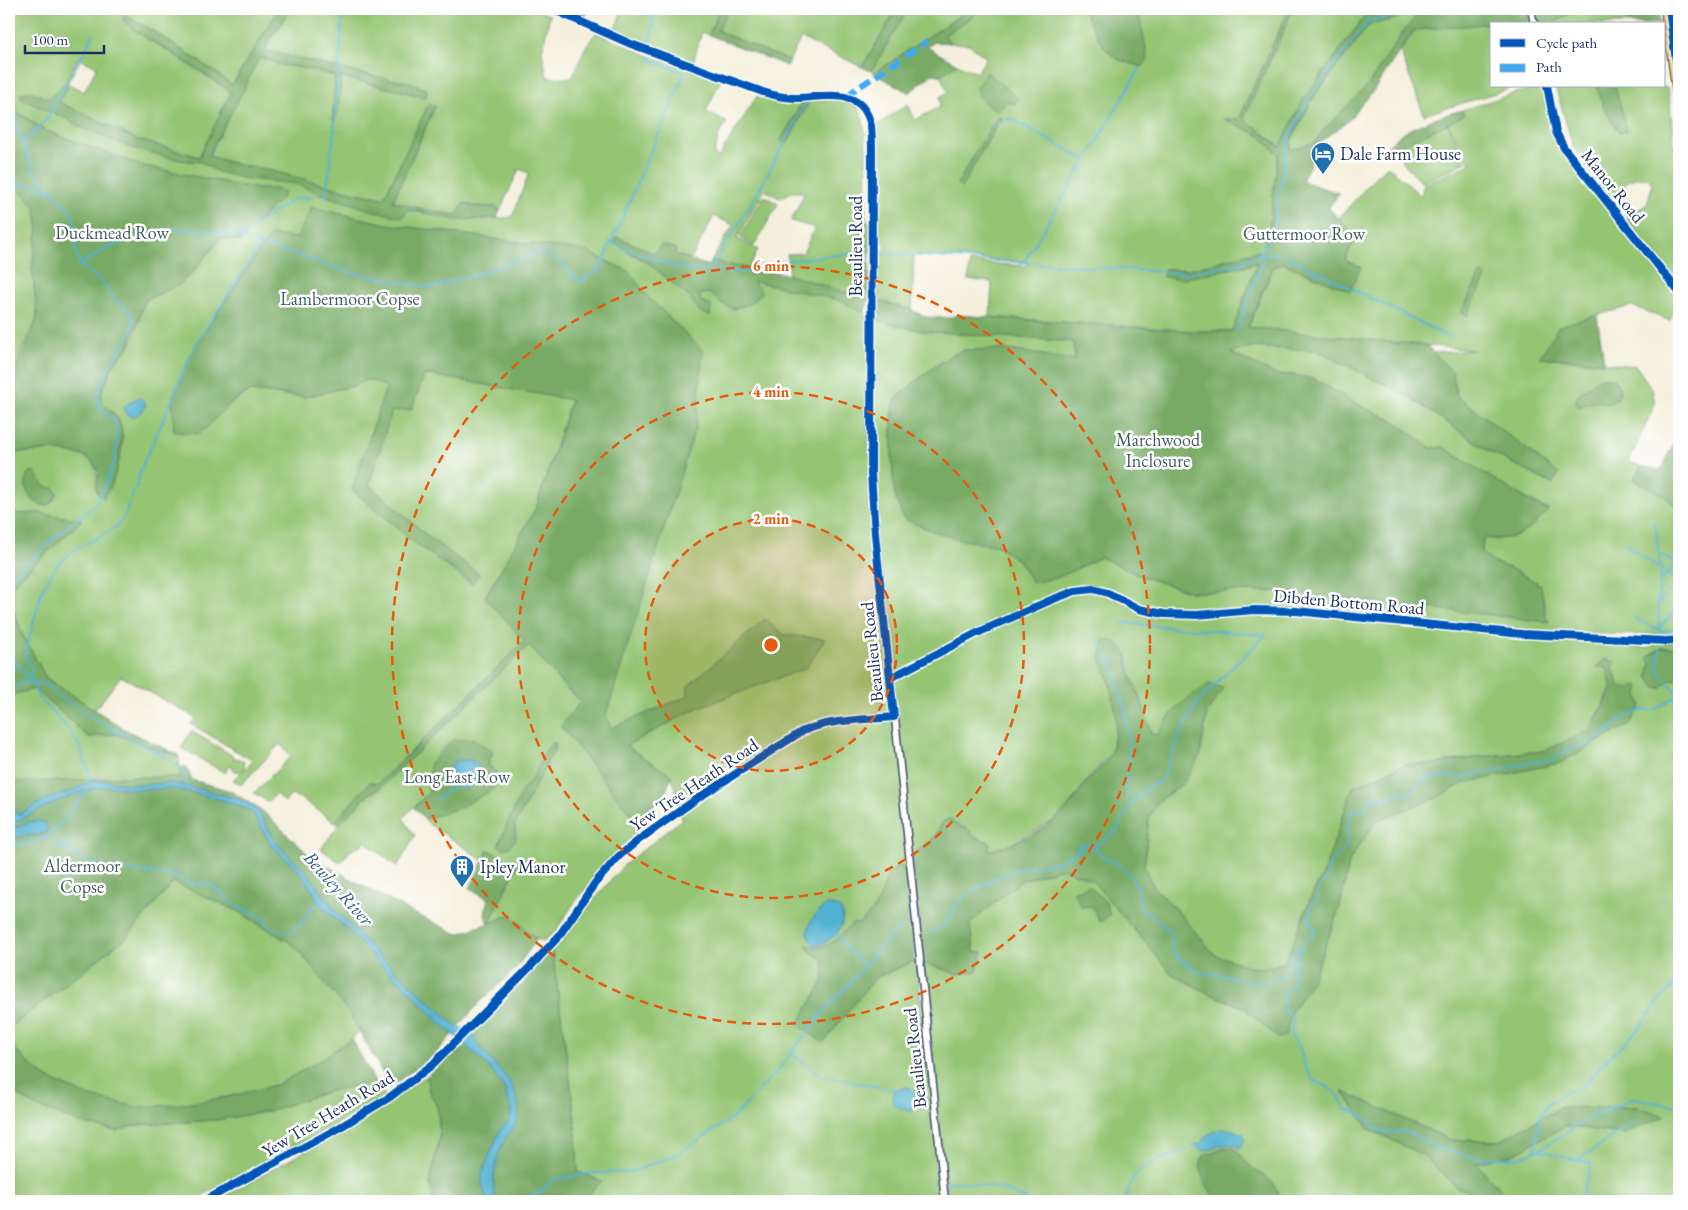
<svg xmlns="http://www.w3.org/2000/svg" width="1688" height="1210" viewBox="0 0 1688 1210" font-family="'EB Garamond',serif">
<rect width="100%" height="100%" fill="#fff"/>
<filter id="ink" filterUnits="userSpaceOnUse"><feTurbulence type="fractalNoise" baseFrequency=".02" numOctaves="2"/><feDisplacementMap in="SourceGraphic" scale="10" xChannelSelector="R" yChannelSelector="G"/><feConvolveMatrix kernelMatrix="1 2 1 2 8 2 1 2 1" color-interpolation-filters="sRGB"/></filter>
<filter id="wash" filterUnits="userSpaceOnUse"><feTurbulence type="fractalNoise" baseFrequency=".0096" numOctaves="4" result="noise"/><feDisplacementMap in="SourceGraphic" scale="20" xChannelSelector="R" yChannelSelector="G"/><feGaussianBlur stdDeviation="1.12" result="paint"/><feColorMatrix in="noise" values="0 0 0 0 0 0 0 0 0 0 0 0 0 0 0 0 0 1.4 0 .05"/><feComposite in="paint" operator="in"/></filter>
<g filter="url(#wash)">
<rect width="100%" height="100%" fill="#f4eeda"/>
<path fill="#95c473" stroke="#587a68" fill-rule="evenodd" d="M9 9H279L232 85 205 65 150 29 124 15 123 18 125 23 231 92 199 157 141 141 149 145 374 203 417 212 471 220 512 217 529 173 519 169 499 213 497 207 473 206 464 203 457 215 426 210 393 201 435 107 429 103 384 198 355 193 261 168 243 166 209 156 258 58 266 59 277 64 308 69 335 76 333 115 334 124 341 77 426 97 427 90 411 83 363 74 268 51 266 47 269 40 280 26 288 9H533L550 15 542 51 547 77 572 78 586 46 596 33 650 56 721 79 706 112 727 122 719 134 714 155 718 158 759 93 785 103 803 101 781 140 786 144 809 101C824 100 846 96 858 108 870 121 866 199 866 219L860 222V297L789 275 787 254 803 253 815 228 791 221 805 192H792L779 198 765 190 737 238 758 250 749 268 724 264 712 260 733 225 714 216 691 259 676 255 654 254 647 250 616 237 652 261 728 271 866 305 865 317 921 331 1073 341 1075 360C1042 356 1011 347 977 350 972 350 966 349 961 351 949 354 900 391 895 402 890 413 892 480 895 494 896 502 901 511 904 519L958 539 998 546 1018 560 1033 583 1059 577 1101 557 1138 575 1191 592 1284 591 1549 621 1512 569 1493 562 1482 553 1483 538 1499 540 1548 510 1431 448 1396 422 1294 375H1276L1230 353 1250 347 1316 350 1408 396 1489 451 1552 484 1558 474 1456 395 1452 371 1433 353 1474 350 1248 328 1273 267 1283 263 1350 291 1345 260 1356 236 1338 219 1378 174 1388 166 1421 196 1424 184 1470 164 1448 123 1464 115 1462 110 1518 92 1544 87 1553 136 1581 170 1668 285 1677 299 1670 321 1632 306 1597 315 1541 357 1636 366 1652 389 1655 404 1629 462 1641 466 1634 480 1663 495 1675 505H1679V635L1594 634 1595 640 1627 642 1632 646 1648 648 1658 643 1679 642V647L1661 648 1648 657 1651 664 1648 677 1669 680 1679 679V749L1673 753 1679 762V1201H1511L1476 1163 1511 1154 1565 1126 1625 1134 1664 1116 1638 1107 1560 1108 1499 1141 1451 1140 1343 1092 1369 1129 1423 1155 1457 1187 1496 1201H1281L1272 1182 1264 1176 1254 1171 1234 1148C1222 1148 1212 1151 1202 1158 1199 1175 1208 1188 1217 1201H947L923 963 958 974 983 952H974L969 924 1020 881 1062 868 1092 880 1172 974 1210 994 1243 1007 1278 1038 1286 1035 1291 1012 1312 981 1340 906 1350 859 1376 821 1436 798 1464 783 1520 771 1629 725 1611 690 1589 731 1545 751 1487 756 1434 764H1406L1353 787 1323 875 1313 893 1285 962 1270 967 1254 968 1215 955 1175 908 1154 888 1144 867 1149 817 1158 802 1183 783 1200 756 1207 713 1223 688 1158 735 1151 734 1144 708 1132 678 1108 675 1117 717 1112 752 1088 779 1065 811 1053 821 1010 845 988 851 989 842 974 837 968 829 943 821 933 839 911 856 905 867C883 866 887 888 879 901 874 910 867 917 858 924H852C837 938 830 951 807 946L811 952 825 960 823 982 798 1024 823 1042 875 978 914 961 918 975 929 1067 942 1201H593L578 1173 575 1118 552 949 624 865 682 819 672 776 626 746 825 639 784 635 689 696 611 729 606 715 648 297 628 271 585 251 386 224 312 207 297 238 271 235 261 248 192 351 232 402 250 391 304 397 353 386 368 379 387 387 352 490 418 545 472 584 479 574 430 538 369 485 392 410H411L424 374 571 399 536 508 485 597 525 641 377 784 370 782 335 822 300 798 291 795 285 802 276 794 268 802 254 793 291 756 280 744 241 785 233 780 253 761 191 724 195 719 189 714 121 676 95 710 46 678 22 634 9 597V588L82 520 40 513 9 514V452C17 452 25 453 32 452 39 452 45 450 52 450 76 449 104 458 96 487L112 484C118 465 129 436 117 417 112 410 101 406 101 397 101 390 111 367 115 362 119 357 125 353 128 348 137 334 139 316 145 301L149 298 181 284 216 245 220 238 277 189H258L139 165 44 130 15 110 9 125ZM78 58 97 67 84 92 69 84 58 102 50 98 66 82Z
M623 9H719L709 35 702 32 693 62 614 31Z
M728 9H897L862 67 801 38 789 61 717 31Z
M908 9H970L874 73 871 71Z
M983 9H1083L1100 40 1109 52 1147 59 1138 9H1289L1239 119H1225L1259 135 1278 154 1269 229 1262 251 1187 270 1165 269 1180 279 1257 263 1233 331H1194L990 317 992 282 968 280 970 262 1026 266 1028 262 914 255 912 310 875 300 878 135 876 126 908 104 915 120 940 107V97L948 92 940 75 957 64 977 73 986 58 969 44 950 43 944 35Z
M1293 9H1422L1403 32 1369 84 1328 125 1314 143 1289 151 1292 139 1314 96 1369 25 1397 18 1365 16 1281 147 1244 118Z
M1577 9H1619L1629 24H1553Z
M1529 20 1530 24H1492V86H1518L1424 115 1400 51 1416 30Z
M1555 86H1660L1668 88 1679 186V279L1667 270 1656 255 1625 218 1647 204 1652 185 1649 178H1634L1625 183 1626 197 1611 201 1574 149Z
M1447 123 1466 162 1422 183 1402 161 1399 146Z
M9 183 13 184 35 206 38 225 32 268 37 313V319L23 348 9 388Z
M764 196 778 204 754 246 740 237Z
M529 645 565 687 581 701 561 726 636 821 635 833 618 850 574 903 555 932 544 941 537 939 509 915 489 923 517 866 488 850 483 860 429 824 425 819 456 809 492 790 501 776 488 765 430 763 429 792 403 818 415 836 397 867 366 842 350 851 340 863 321 849C337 827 355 801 380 788Z
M35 689 89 737 115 734 179 757 181 777H119L69 781 9 782V695Z
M191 731 235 757 233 759C250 755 247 777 233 770L231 764 225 773 181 748Z
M173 882 234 909 294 945 349 1012 360 1032C336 1052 308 1070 280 1083 268 1089 253 1091 240 1094 209 1101 169 1108 138 1107 107 1105 75 1093 48 1078 33 1070 21 1055 9 1043V1028L128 936Z
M427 1076 428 1088 437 1106 440 1134 430 1183 434 1201H215L329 1138Z
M375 1082 386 1096 313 1137 192 1201H9V1089L35 1106 116 1131 136 1125 217 1120 268 1111 330 1091Z"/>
<path fill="#78aa65" stroke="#4a6c62" d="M279 9H288L280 26 269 40 266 47 268 51 363 74 411 83 427 90 426 97 341 77 338 110 334 125 333 115 335 76 308 69 277 64 266 59 259 58 241 95 213 146 209 156 243 166 261 168 355 193 384 198 429 103 435 106 393 201 426 210 457 215 464 203 473 206 497 207 499 213 497 218 456 220 408 209 403 217 377 212 326 196 297 184 242 178 218 172 201 162 179 160 132 148 78 126 65 118 23 100 20 94 30 91 43 97 50 98 66 82 69 84 59 102 136 139 199 157 231 92C212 79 194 67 176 55 162 46 129 32 123 17L124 15C162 36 198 59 232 85Z
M719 9H728L718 31 789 61 787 66 709 35Z
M897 9H908L871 71 862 67Z
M970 9H983L945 35 950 43 935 42 927 47 957 64 940 75 932 74 909 93 874 73Z
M1083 9H1138L1148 60 1142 67C1134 64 1123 62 1116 58 1100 48 1092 24 1083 9Z
M1289 9H1293L1244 118 1280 147 1303 100 1365 16 1397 10 1398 18 1369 25 1314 96 1292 138 1290 150 1314 143 1328 125 1369 84 1403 32 1422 9H1528L1529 20 1416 30 1409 37 1374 90 1348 121 1321 141 1302 181 1339 193 1329 208 1356 236 1345 260 1361 267 1350 291 1283 263 1273 267 1248 327 1428 346 1433 353 1452 371 1456 395 1559 474 1552 484 1489 451 1408 396 1316 350 1250 347 1231 353 1276 375H1294L1315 379 1358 405 1396 422 1431 448 1443 447 1519 495 1548 511C1525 534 1517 541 1483 538L1482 553 1493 562 1512 569 1541 585 1546 617 1549 622 1284 591 1191 592 1138 575 1101 557 1059 577 1033 583 1018 560 998 546 958 539 932 531 904 519C901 511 896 502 895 494 892 480 890 413 895 402 900 391 949 355 961 351 966 349 972 350 976 350 1011 347 1041 356 1075 360L1073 342 921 331 875 320V300L912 310 925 317 949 318 957 315 1194 331H1232L1257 263 1180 279 1163 277 1164 269 1187 270 1262 250 1269 229 1278 154 1259 135 1224 119H1239Z
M1536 9H1577L1553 24H1540Z
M1619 9H1658L1660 24H1629Z
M987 72 1018 98 1015 104 1007 101 999 110C992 109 975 99 977 89 978 84 983 76 987 72Z
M1597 86H1615L1624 118 1626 131 1619 132 1604 109Z
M803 101H809L787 144 781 140Z
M14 110 44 130 139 165 258 189H277L283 191V196L240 241 220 238 199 265 181 284 149 298 145 301 128 348 114 363 102 391 101 399 103 403 117 417 120 423 122 439 118 464 112 484 103 498 97 493 96 487 99 473 93 462 85 456 52 450 33 452H9V387L37 319V313L32 268 38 225 35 206 13 184 9 183V125Z
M1462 110 1464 115C1439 128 1413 141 1386 150L1385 149 1402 133 1435 118Z
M997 117 1001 118 961 188 957 184Z
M312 207 386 224 585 251 628 271 648 297 703 351 696 426 606 715 611 728 688 696V686L765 619 784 635 825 639 806 668 697 708 626 746 672 776 663 798 636 821 561 726 581 701 565 687 529 645 380 788 370 793 338 825 335 822 370 782 378 784 525 641 485 598 536 508 571 400 425 374 411 410 392 411 369 485 430 538 479 574 472 584 418 545 352 490 386 387 368 379 353 386 304 397 250 391 232 402 200 434 174 432 172 397 192 351 261 248 271 235 297 238Z
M866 219 871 222 868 302 864 312 855 309 843 301 753 281 762 293 749 304 733 309 721 303 709 293 699 295 701 301 711 306 710 316 700 312 690 298 650 264 632 254 614 242 616 237 647 250 654 254 661 245 675 248 676 255 709 266 712 260C735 269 764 269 789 275 813 281 836 290 860 297V222Z
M1481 273 1486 277 1467 316 1461 313Z
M1597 315 1604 362 1540 357 1559 326Z
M1601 378H1613L1619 387 1620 393 1616 400 1607 404C1596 397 1589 406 1577 407 1574 397 1579 392 1587 388 1593 384 1592 382 1601 378Z
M1679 433V505H1675L1663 495 1634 480 1641 466 1661 470Z
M34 471 40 481 49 488H54L57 493C54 500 52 504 45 506 29 502 22 488 28 473Z
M40 513 82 520 9 588V514Z
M9 597 22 634 46 678 126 730 177 754 179 757 115 734 89 737 35 689 9 695Z
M1105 639 1117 643 1126 652 1132 678 1144 708 1151 734 1158 735C1173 707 1184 701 1209 684L1223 688 1207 713 1200 756 1183 783 1158 802 1149 817 1144 867 1154 888 1175 908 1215 955 1254 968 1270 967 1285 962 1313 893 1323 875 1353 787 1406 764H1434L1487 756 1544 751 1589 731 1612 690 1607 668 1597 667 1600 663 1605 659 1615 662 1612 667 1620 687 1629 689 1633 685 1640 686 1638 694 1641 706 1630 724 1560 763 1464 783 1436 798 1376 821 1350 859 1340 906 1312 981 1291 1012 1286 1035 1278 1038 1243 1007 1210 994 1172 974 1092 880 1062 868 1020 881 970 924 974 952H983L977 971 958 974 923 963 911 856 933 839 943 821 951 819 953 823 968 829 974 837 989 842V851C1014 845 1048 830 1065 810 1075 800 1082 787 1091 777 1097 770 1110 759 1112 750 1121 720 1113 685 1100 658Z
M1679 647V679L1669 680 1662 688H1655L1648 677 1651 664 1648 657 1661 648Z
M474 739 493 752 488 765 501 777 492 790 456 809 425 819 414 808 429 792 430 763 452 740Z
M555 742 556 746 515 825 516 839 508 848 502 849 498 845 522 791 534 776 544 754 550 745Z
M186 766 192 780 231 791 264 812 311 857 409 911 458 934 489 923C482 916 486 908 488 899L470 888 488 850 517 866 489 923 509 915 537 939 514 971 480 1002 436 1053 390 1087 349 1012 294 945 234 909 173 882 128 936 9 1028V782L69 781 119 777H180V768Z
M899 867H905L912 901 914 961 875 978 823 1043 798 1024 823 982 824 960 811 952 806 945C831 951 836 939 852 924H859C878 908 881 898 887 875Z
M1089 886 1106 902 1110 915 1100 922 1092 906 1082 907 1073 892Z
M552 949 575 1118 578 1172 602 1181 590 1193 593 1201H434L430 1183 440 1134 437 1106 428 1088 427 1076Z
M352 1039 375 1082 330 1091 269 1111 217 1120 136 1125 116 1131 80 1123 35 1106 9 1089V1043L27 1062 47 1078 90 1097 139 1107 184 1104 224 1098 279 1084 317 1062Z
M1342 1091 1451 1140 1499 1141 1560 1108 1638 1107 1665 1116 1625 1134 1565 1126 1511 1155 1476 1163 1511 1201H1496L1457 1187 1423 1155 1369 1129Z
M1226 1148H1234L1254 1170 1264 1176 1272 1182 1281 1201H1217C1209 1188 1194 1171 1204 1155Z"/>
<path fill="#51b1d0" stroke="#367097" d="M137 398C143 398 146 402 145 407 139 416 131 421 124 411L125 406Z
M457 760H471L481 769 479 774 466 790H463L456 783 450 770 451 765Z
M105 781 138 785 168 783 178 784 235 798 246 802 259 812 277 844 308 874 332 907 378 955 454 1024C458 1027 464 1028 468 1031 473 1036 477 1044 482 1050 500 1071 529 1094 515 1126 512 1131 506 1136 504 1141 494 1161 492 1180 495 1201H487L482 1184V1174L500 1130 508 1122 511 1115V1109L504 1088 489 1067 440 1023 412 993 380 964 349 931 322 907 301 873 271 845 253 813C242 804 188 790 172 789 159 789 146 790 134 789 121 788 108 785 95 788 77 792 36 810 21 820L15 821 9 816V799L13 802 15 812 20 814 45 800 74 790 89 782Z
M37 821C42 821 48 823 48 830L44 834 9 838V825L15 827 28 822Z
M827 905H832L841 909C848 927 831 944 814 945 799 933 814 912 827 905Z
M907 1087 911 1088 915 1093 914 1110 910 1112 894 1105 892 1102 895 1090Z
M1220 1129H1229L1243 1134 1245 1139 1239 1149 1235 1145C1225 1144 1214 1147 1205 1151L1200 1150 1195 1145 1201 1143C1204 1135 1212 1133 1220 1129Z"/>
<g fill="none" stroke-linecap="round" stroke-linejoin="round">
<path stroke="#51b1d0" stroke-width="2" d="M632 9 654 16 650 46
M1368 21 1370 9
M1678 22 1679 24
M9 99 23 144 34 171 71 212 76 228V250L80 265 100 280 109 293 132 314 133 320 132 331 109 367 97 397 100 408 115 422 117 428 115 459 104 490 94 506 63 530 9 580
M993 125 1010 118 1086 160 1024 262
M23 144 47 119 94 34
M1087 159 1140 68
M9 182 51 189
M322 196H326L334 132 343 9
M239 237 349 272 426 287 436 286 482 273 536 253C553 252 567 268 578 280L584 281 589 275 600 270 607 255 609 245 618 228 683 77V72L650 60V56
M611 243 672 266 698 271 747 272
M876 254 908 255 1184 273 1243 263 1250 257 1280 253
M1258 255 1273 232 1288 141 1309 98 1368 22 1412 11 1426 12 1428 9
M1286 256 1449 337
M81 265C106 244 157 228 190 229 206 229 223 234 239 237L293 199 312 197
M709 271 754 199 807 102
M754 272H756L759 266C794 259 831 254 866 254
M1237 331 1265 254
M1655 523 1661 570 1658 604 1660 631 1679 629
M1625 544 1679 582
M1660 554 1679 565
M1669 571 1679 577
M1661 580 1679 560
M1659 602 1679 583
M1634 618 1659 630
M1660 627 1679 607
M1099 641C1103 649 1109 657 1112 665 1122 689 1127 718 1129 744 1131 765 1120 786 1133 804L1135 800 1151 785 1158 783 1162 779 1183 729 1198 702 1217 682 1266 635 1122 623
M1660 648C1659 656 1656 668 1661 676 1668 685 1677 685 1676 698
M9 653 12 659 31 680 38 697 65 725 79 745 93 783
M30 679 32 670 26 661V651L42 590 55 568 70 553 116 527 124 517 138 482 140 471 166 414 184 370 195 346 260 244
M9 687 32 681 47 686 66 701 108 727 168 758 185 773 187 787
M1655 710 1673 698H1679
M437 799 457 784
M56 843 86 861 104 867 171 875 194 883 211 885 239 908 250 911 256 914 276 931 290 932C294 930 298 927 301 924 308 916 308 904 321 904
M9 845C54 845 62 823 86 791
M58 850 63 848 64 842
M1077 850 1080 844 1096 845 1108 837 1117 830 1127 810 1133 804
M931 931C957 925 948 909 964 897 982 884 1004 873 1026 867 1037 864 1048 866 1059 861 1071 857 1080 845 1094 848 1099 850 1100 855 1104 858 1108 861 1111 861 1115 863 1124 868 1137 881 1139 892 1140 897 1138 902 1140 907L1162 924 1171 934 1173 952C1180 958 1189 966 1197 971 1206 976 1215 973 1224 975 1250 980 1258 988 1284 975 1293 956 1296 946 1315 933L1314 925 1308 920 1311 913 1310 905 1317 901 1319 887 1326 880 1330 863 1341 853 1349 839 1345 828 1350 821 1352 811 1366 809 1371 798 1386 799 1398 793 1408 795 1421 783 1429 778 1441 776 1461 777 1478 773 1510 768 1530 762 1555 759 1566 751 1590 744 1625 717 1642 710H1651
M837 934 845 946 865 965
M1301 948 1294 969 1293 985 1284 993V1010L1293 1018 1291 1036 1300 1048 1306 1069 1313 1080 1328 1087 1338 1095 1345 1109 1357 1112 1373 1126 1387 1133 1405 1131 1435 1146 1455 1153 1479 1158H1508L1521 1157 1539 1150 1587 1120 1633 1098 1679 1107
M791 1053 820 1075 895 1090
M1192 1147 1195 1145
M1539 1150 1591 1164 1580 1201
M1534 1151C1540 1136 1535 1119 1546 1106 1549 1102 1555 1100 1559 1097 1567 1091 1570 1089 1580 1089L1584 1085 1611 1055 1624 1044 1643 1024 1658 1002 1679 980
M1577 1160C1598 1149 1615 1133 1635 1121
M945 1182C966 1179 1011 1190 1030 1201
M517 1201 540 1192 552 1180 593 1173 631 1172 676 1155 734 1117 776 1073 815 1022 900 926
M1123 1201C1132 1194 1127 1182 1136 1174 1150 1161 1170 1158 1186 1149"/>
</g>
</g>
<g filter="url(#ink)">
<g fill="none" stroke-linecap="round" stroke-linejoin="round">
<defs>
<path id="minor" d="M552 9 631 44 763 92C775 96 785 98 797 98 826 97 863 86 871 126 872 135 872 144 872 153L870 448 871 486 945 1201
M1531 9 1534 24
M1547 86 1556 132 1564 148 1679 292
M890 678 977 633 1051 600 1075 591 1093 589 1108 593 1139 609 1164 614 1197 615 1254 610 1296 611 1522 634 1666 641 1679 640
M204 1201 337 1129 390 1097 432 1065 531 966 559 936 595 883 619 856 640 839 698 798 801 732C829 719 863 720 894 717"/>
<path id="major" d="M1665 9 1679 109"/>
</defs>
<use href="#minor" stroke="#3c4c71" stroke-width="9"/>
<use href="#major" stroke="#3c4c71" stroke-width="10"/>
<use href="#minor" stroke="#fff" stroke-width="6"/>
<use href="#major" stroke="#f1c36a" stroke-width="8"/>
<path stroke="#3fa9f5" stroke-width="6" stroke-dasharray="12 6" stroke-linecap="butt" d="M579 21 588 9
M848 98 853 91 928 41"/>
<defs>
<path id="cycleway" d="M1669 9 1679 84
M1547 86 1556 132 1564 148 1679 292
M890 678 977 633 1051 600 1075 591 1093 589 1108 593 1139 609 1164 614 1197 615 1254 610 1296 611 1522 634 1666 641 1679 640
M204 1201 337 1129 390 1097 432 1065 531 966 559 936 595 883 619 856 640 839 698 798 801 732C829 719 863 720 894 717L875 534 871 474 872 153C872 144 872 135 871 126 863 86 826 97 797 98 785 98 775 96 763 92L631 44 552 9"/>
</defs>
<use href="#cycleway" stroke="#fff" stroke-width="11"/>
<use href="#cycleway" stroke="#0057b8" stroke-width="8"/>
</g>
</g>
<circle cx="771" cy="645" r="126" fill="#e8590c" fill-opacity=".12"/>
<g fill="none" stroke="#e8590c" stroke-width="2.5" stroke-dasharray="9 6">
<circle cx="771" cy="645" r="126"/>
<circle cx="771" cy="645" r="253"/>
<circle cx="771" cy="645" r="379"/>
</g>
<defs>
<symbol id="hotel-pin" viewBox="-11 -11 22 30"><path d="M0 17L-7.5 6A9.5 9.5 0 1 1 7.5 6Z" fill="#1f6fb2" stroke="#fff"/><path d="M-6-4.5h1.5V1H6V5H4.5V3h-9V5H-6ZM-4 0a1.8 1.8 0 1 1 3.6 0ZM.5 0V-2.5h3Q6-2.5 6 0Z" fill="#fff"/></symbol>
<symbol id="building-pin" viewBox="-11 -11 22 30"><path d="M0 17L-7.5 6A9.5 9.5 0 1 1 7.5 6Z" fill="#1f6fb2" stroke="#fff"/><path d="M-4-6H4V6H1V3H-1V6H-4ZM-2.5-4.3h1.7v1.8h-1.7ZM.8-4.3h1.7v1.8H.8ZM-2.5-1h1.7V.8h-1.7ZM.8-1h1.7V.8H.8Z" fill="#fff"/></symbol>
</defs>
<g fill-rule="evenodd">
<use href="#hotel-pin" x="1309" y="140" width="28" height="38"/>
<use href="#building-pin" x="448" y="853" width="28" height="38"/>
</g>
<g text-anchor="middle" stroke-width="5" stroke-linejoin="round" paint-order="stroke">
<g font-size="18" fill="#1b2f5e" stroke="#fff" text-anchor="start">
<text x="1340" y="160">Dale Farm House</text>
<text x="480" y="873">Ipley Manor</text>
</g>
<g font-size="18" fill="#1b2f5e" stroke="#fff">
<text transform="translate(1613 186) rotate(51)" y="6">Manor Road</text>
<text transform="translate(856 246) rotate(-90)" y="6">Beaulieu Road</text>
<text transform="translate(1349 602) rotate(5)" y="6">Dibden Bottom Road</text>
<text transform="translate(872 652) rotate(-96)" y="6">Beaulieu Road</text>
<text transform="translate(694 785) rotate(-34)" y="6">Yew Tree Heath Road</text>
<text transform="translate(915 1058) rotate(-96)" y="6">Beaulieu Road</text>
<text transform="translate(328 1114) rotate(-31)" y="6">Yew Tree Heath Road</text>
</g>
<g font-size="18" fill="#405c64" stroke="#fff">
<text x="112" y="239">Duckmead Row</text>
<text x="1304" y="240">Guttermoor Row</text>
<text x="350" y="305">Lambermoor Copse</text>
<text x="1158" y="446">Marchwood<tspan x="1158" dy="21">Inclosure</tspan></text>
<text x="457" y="783">Long East Row</text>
<text x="82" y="872">Aldermoor<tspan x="82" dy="21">Copse</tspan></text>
</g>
<g font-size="19" font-style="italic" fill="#2e5c86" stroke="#fff">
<text transform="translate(339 888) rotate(48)" y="7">Bewley River</text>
</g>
</g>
<circle cx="771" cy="645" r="8" fill="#e8590c" stroke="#fff" stroke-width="2.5"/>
<g font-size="15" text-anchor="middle" font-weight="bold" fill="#e8590c" stroke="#fff" stroke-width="5" stroke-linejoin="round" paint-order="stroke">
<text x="771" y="271">6 min</text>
<text x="771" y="397">4 min</text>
<text x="771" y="524">2 min</text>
</g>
<rect width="1688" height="1210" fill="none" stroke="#fff" stroke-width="30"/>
<rect x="1490" y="22" width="175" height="65" fill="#ffffff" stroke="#a4acbf"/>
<rect x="1500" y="39" width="25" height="8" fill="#0057b8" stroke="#a4acbf"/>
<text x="1536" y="48" font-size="15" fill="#1b2f5e">Cycle path</text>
<rect x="1500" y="64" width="25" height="8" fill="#3fa9f5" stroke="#a4acbf"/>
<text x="1536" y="72" font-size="15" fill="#1b2f5e">Path</text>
<path d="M25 45v8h79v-8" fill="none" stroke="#1b2f5e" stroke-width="2.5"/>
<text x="32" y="45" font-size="15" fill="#1b2f5e" stroke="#ffffff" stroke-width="4" paint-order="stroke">100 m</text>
</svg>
